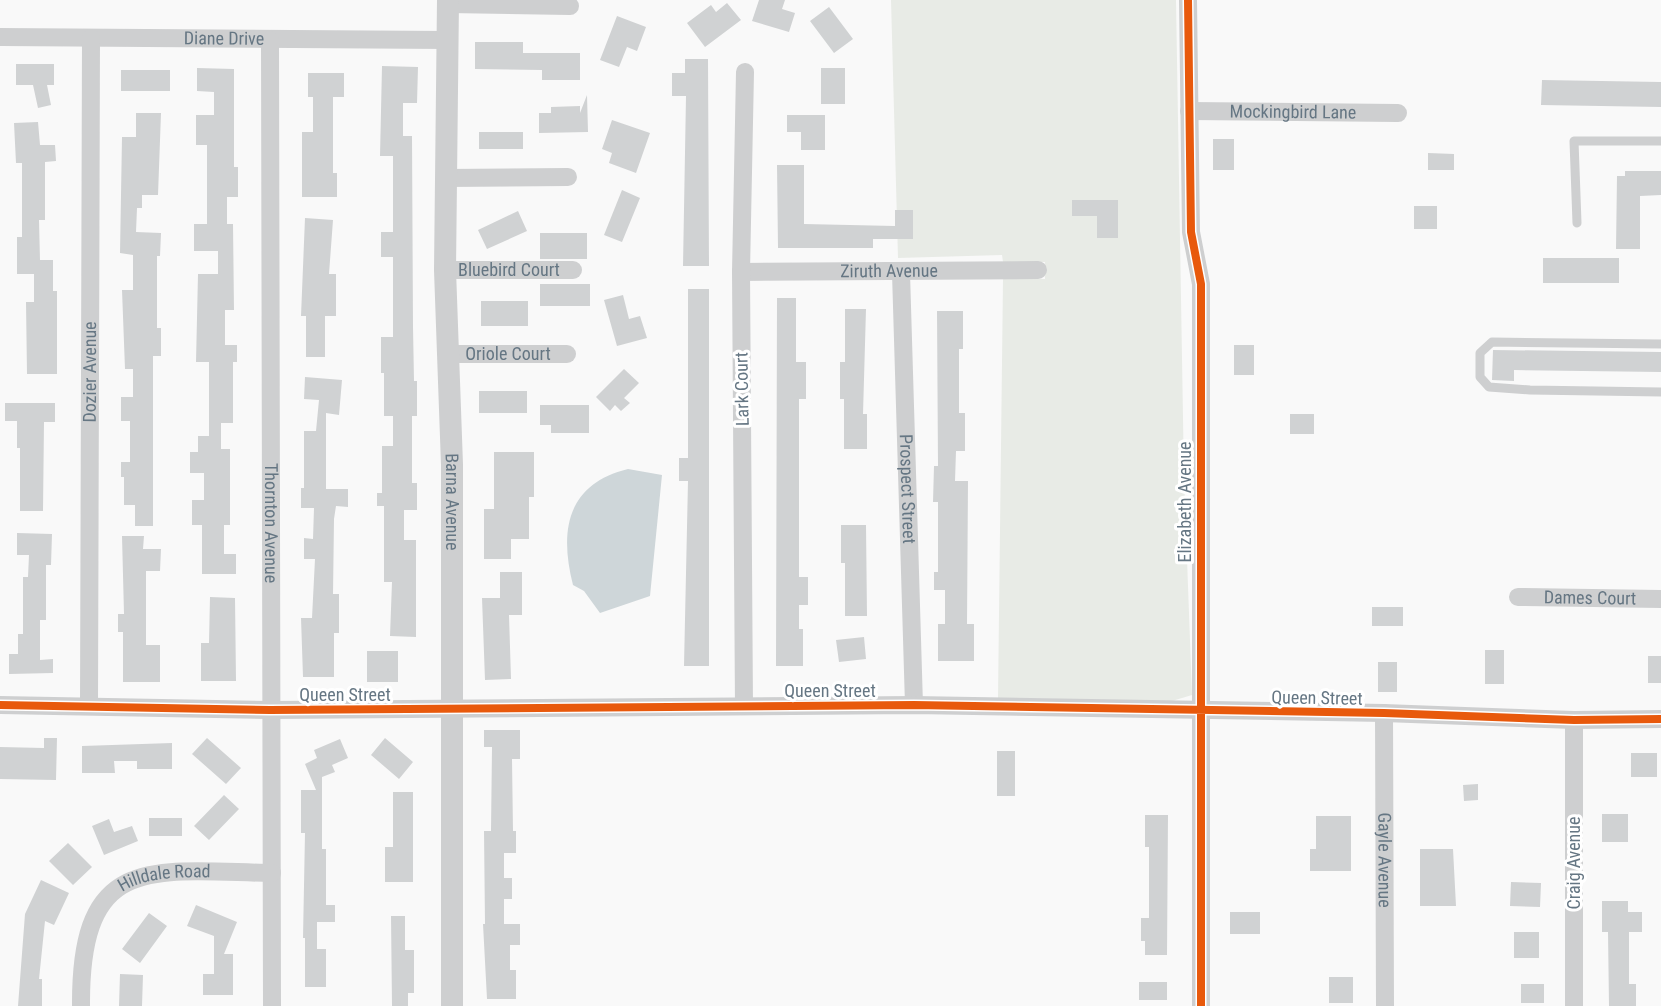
<svg xmlns="http://www.w3.org/2000/svg" width="1661" height="1006" viewBox="0 0 1661 1006" font-family="'Roboto Condensed',sans-serif">
<rect width="100%" height="100%" fill="#f9f9f9"/>
<path fill="#e8ebe6" d="M891 0H1176L1184 477 1192 695 1172 701 998 698 1003 279H1045V262H1003L1002 255 898 258Z"/>
<path fill="#ced6d9" d="M628 469 662 475 650 596 600 613 584 591 573 585C559 530 567 484 628 469Z"/>
<path fill="#d0d2d3" d="M759 0H785L782 9 795 13 789 32 752 21Z
M727 3 741 20 705 47 687 23 711 5 716 12Z
M829 7 853 39 834 53 810 21Z
M617 16 646 27 637 51 627 47 619 67 600 60Z
M475 42H523V53H580V80H542V70L475 69Z
M685 59H708L709 266H683L686 96H672V73H685Z
M16 64H54V85H47L51 105 38 108 33 85H16Z
M382 66 418 67 417 103H403V136H412L413 327 414 381H417V416H412V483H417V510H404V540H416V637L390 636 392 582H384V506H377V493H382V446H393V416H384V373H381V337H393V257H381V232H393V156H380Z
M197 68 234 69V167H238V197H227V224H233L234 310H225V345H237V362H233V423H221V449H230V525H224V554H236V574H202V525H192V500H204V473H190V452H198V436H209V362H196L198 274H218V251H194V224H207V145H196V115H214V92L197 91Z
M821 68H845V104H821Z
M121 70H170V91H121Z
M308 73H344V97H333V173H337V197H302V132H313V97H308Z
M1542 80 1661 82V107L1541 105Z
M587 95 588 132 539 133V113H551V107L580 106V113Z
M136 113H161L158 195H142V208H137L136 232 161 233 160 256H157V328H161V356H153V526H135V505H124V477H121V462H130V421H121V397H133V369H125L122 290H133V255L120 253 122 137H136Z
M787 115H825V150H801V132H787Z
M612 120 650 133 636 173 609 163 612 153 602 149Z
M38 122 40 145H55L56 161 45 162V220H39L40 260H53V291H57V374H27L26 302H34V274H17V237H22V163H16L14 123Z
M479 132H523V149H479Z
M1213 139H1234V170H1213Z
M1428 153 1454 154V170H1428Z
M777 165H804V224L895 226V210H913V239H873V248H778Z
M1625 171H1661V195L1640 196V249H1616L1617 176H1625Z
M622 190 640 198 622 242 604 235Z
M1072 200H1118V238H1097V216H1072Z
M1414 206H1437V229H1414Z
M518 211 527 231 487 249 478 230Z
M305 218 333 220 329 274H336V316H325V357H306V316H301Z
M540 233H587V259H540Z
M1543 258H1619V283H1543Z
M540 284H590V306H540Z
M688 289H709V666H684L688 481H679V458H688Z
M623 295 629 319 640 316 647 338 617 346 604 300Z
M777 298H796V362H806V399H799V577H808V605H799V629H803V666H776Z
M481 301H528V326H481Z
M845 309H866L863 414H867V449H844V399H840V362H845Z
M937 311H963V349H959V413H965V451H956L955 481H968L967 624H974V661H938V624H945V590H934V572H938V502H933L934 466H938Z
M1234 345H1254V375H1234Z
M1493 350 1661 352V372L1514 370V381L1492 380Z
M624 369 639 383 624 398 630 403 621 411 615 405 610 411 596 397Z
M305 377 342 380 339 415 326 413V489H348V507L336 506 334 519 333 594H339V633H334V677H303L301 618H312L315 559H304V538L313 539 314 508H301V488H304V431H316L319 400 304 399Z
M479 391H527V413H479Z
M5 403H55V422H44L43 511H20V448H17V421H5Z
M540 405H589V433H551V425H540Z
M1290 414H1314V434H1290Z
M494 452H534V497H529V539H511V559H484V509H494Z
M841 525H866L867 616H845V563H841Z
M17 533 52 534 51 565H46V620H40V660L53 659V673L9 674V654H18V634H23V577H28L29 555H17Z
M122 536H144L143 549H161L160 571H146V645H160V682H123V632H118V614H124Z
M500 572H522V615H509L511 679 485 680 482 598H500Z
M210 597 235 598 236 681H201V643H209Z
M1372 607H1403V626H1372Z
M864 637 866 659 839 662 836 640Z
M1485 650H1504V684H1485Z
M367 651H398V682H367Z
M1648 656H1661V683H1648Z
M1378 662H1397V692H1378Z
M484 730H520V759H512L513 831H516V853H504V878H512V899H504V924H520V945H510V970H516V999H487L483 924H485L484 831H491L492 747H484Z
M44 738H57L56 780 0 779V747L44 748Z
M207 738 241 768 226 784 192 754Z
M385 738 413 762 399 779 371 755Z
M340 739 348 758 332 765 335 772 322 777V849H326V905H335V922H317V949H326V987H305V938H303L305 833H301V790H316L305 764 317 758 314 750Z
M172 743V769H137V761H114L115 773H82V746Z
M997 751H1015V796H997Z
M1631 753H1657V777H1631Z
M1478 784V800L1464 801 1463 785Z
M393 792H413V882H385V847H393Z
M224 795 239 809 209 840 194 826Z
M1602 814H1628V842H1602Z
M1145 815H1168L1167 955H1145V941H1141V918H1149V847H1145Z
M1316 816H1351V871H1310V849H1316Z
M149 818H182V836H149Z
M109 819 114 832 132 826 138 841 104 855 92 826Z
M68 843 92 867 73 885 49 861Z
M1420 849H1453L1456 906H1420Z
M41 880 69 893 54 925 45 921 39 979H42V1006H18L25 914Z
M1511 882 1541 883 1540 907 1510 906Z
M1602 901H1628V912H1642V932H1629V984H1636V1006H1609L1608 932H1602Z
M196 905 237 922 224 954H233V995H203V974H214V936L187 926Z
M1230 912H1260V934H1230Z
M149 913 167 926 140 963 122 949Z
M391 916H405V950H414V993H408V1006H392Z
M1514 932H1539V958H1514Z
M120 974 143 975 142 1006H119Z
M1329 977H1353V1003H1329Z
M1139 982H1167V1000H1139Z
M1521 984H1544V1003H1521Z"/>
<g fill="none" stroke-linecap="round" stroke-linejoin="round">
<path stroke="#cecfd0" stroke-width="9" d="M1577 223 1574 141H1661
M1661 344 1492 342 1480 353V377L1489 387 1530 390 1661 392"/>
<g stroke="#cecfd0" stroke-width="18">
<path d="M1188 0 1191 232 1201 284V1006"/>
<path d="M448 4 570 6"/>
<path id="s1" d="M0 37 448 40"/>
<path id="s2" d="M270 40 272 1006"/>
<path id="s3" d="M1189 111 1398 113"/>
<path d="M446 178 568 177"/>
<path id="s4" d="M445 270H573"/>
<path id="s5" d="M741 272 1038 270"/>
<path id="s6" d="M901 273 914 705"/>
<path id="s7" d="M448 354H567"/>
<path id="s8" d="M1518 597 1661 599"/>
<path d="M0 705 270 710 914 705 1384 713 1574 720 1661 719"/>
<path id="s9" d="M89 705 91 38"/>
<path d="M744 706 741 272 745 72"/>
<path id="s10" d="M1384 713 1385 1006"/>
<path d="M1574 720V1006"/>
<path id="s11" d="M81 1006C80 852 150 871 272 873"/>
</g>
<path stroke="#cecfd0" stroke-width="22" id="s12" d="M448 0 445 270 452 465V1006"/>
<defs>
<path id="cycleway" d="M1188 0 1191 232 1201 284V1006
M0 705 270 710 914 705 1384 713 1574 720 1661 719"/>
</defs>
<use href="#cycleway" stroke="#fff" stroke-width="11"/>
<use href="#cycleway" stroke="#e8590c" stroke-width="8"/>
</g>
<g text-anchor="middle" stroke-width="6" stroke-linejoin="round" paint-order="stroke">
<g font-size="18" fill="#657683" stroke="#fff">
<text dy="6" stroke="none"><textPath href="#s1" startOffset="224">Diane Drive</textPath></text>
<text dy="6" stroke="none"><textPath href="#s3" startOffset="104">Mockingbird Lane</textPath></text>
<text dy="6" stroke="none"><textPath href="#s4" startOffset="64">Bluebird Court</textPath></text>
<text dy="6" stroke="none"><textPath href="#s5" startOffset="148">Ziruth Avenue</textPath></text>
<text dy="6" stroke="none"><textPath href="#s7" startOffset="60">Oriole Court</textPath></text>
<text dy="6" stroke="none"><textPath href="#s9" startOffset="333">Dozier Avenue</textPath></text>
<text transform="translate(742 389) rotate(-91)" y="6">Lark Court</text>
<text dy="6" stroke="none"><textPath href="#s6" startOffset="216">Prospect Street</textPath></text>
<text transform="translate(1185 502) rotate(-90)" y="6">Elizabeth Avenue</text>
<text dy="6" stroke="none"><textPath href="#s12" startOffset="502">Barna Avenue</textPath></text>
<text dy="6" stroke="none"><textPath href="#s2" startOffset="483">Thornton Avenue</textPath></text>
<text dy="6" stroke="none"><textPath href="#s8" startOffset="72">Dames Court</textPath></text>
<text x="830" y="697">Queen Street</text>
<text x="345" y="701">Queen Street</text>
<text transform="translate(1317 698) rotate(1)" y="6">Queen Street</text>
<text dy="6" stroke="none"><textPath href="#s10" startOffset="147">Gayle Avenue</textPath></text>
<text transform="translate(1574 863) rotate(-90)" y="6">Craig Avenue</text>
<text dy="6" stroke="none"><textPath href="#s11" startOffset="177">Hilldale Road</textPath></text>
</g>
</g>
</svg>
